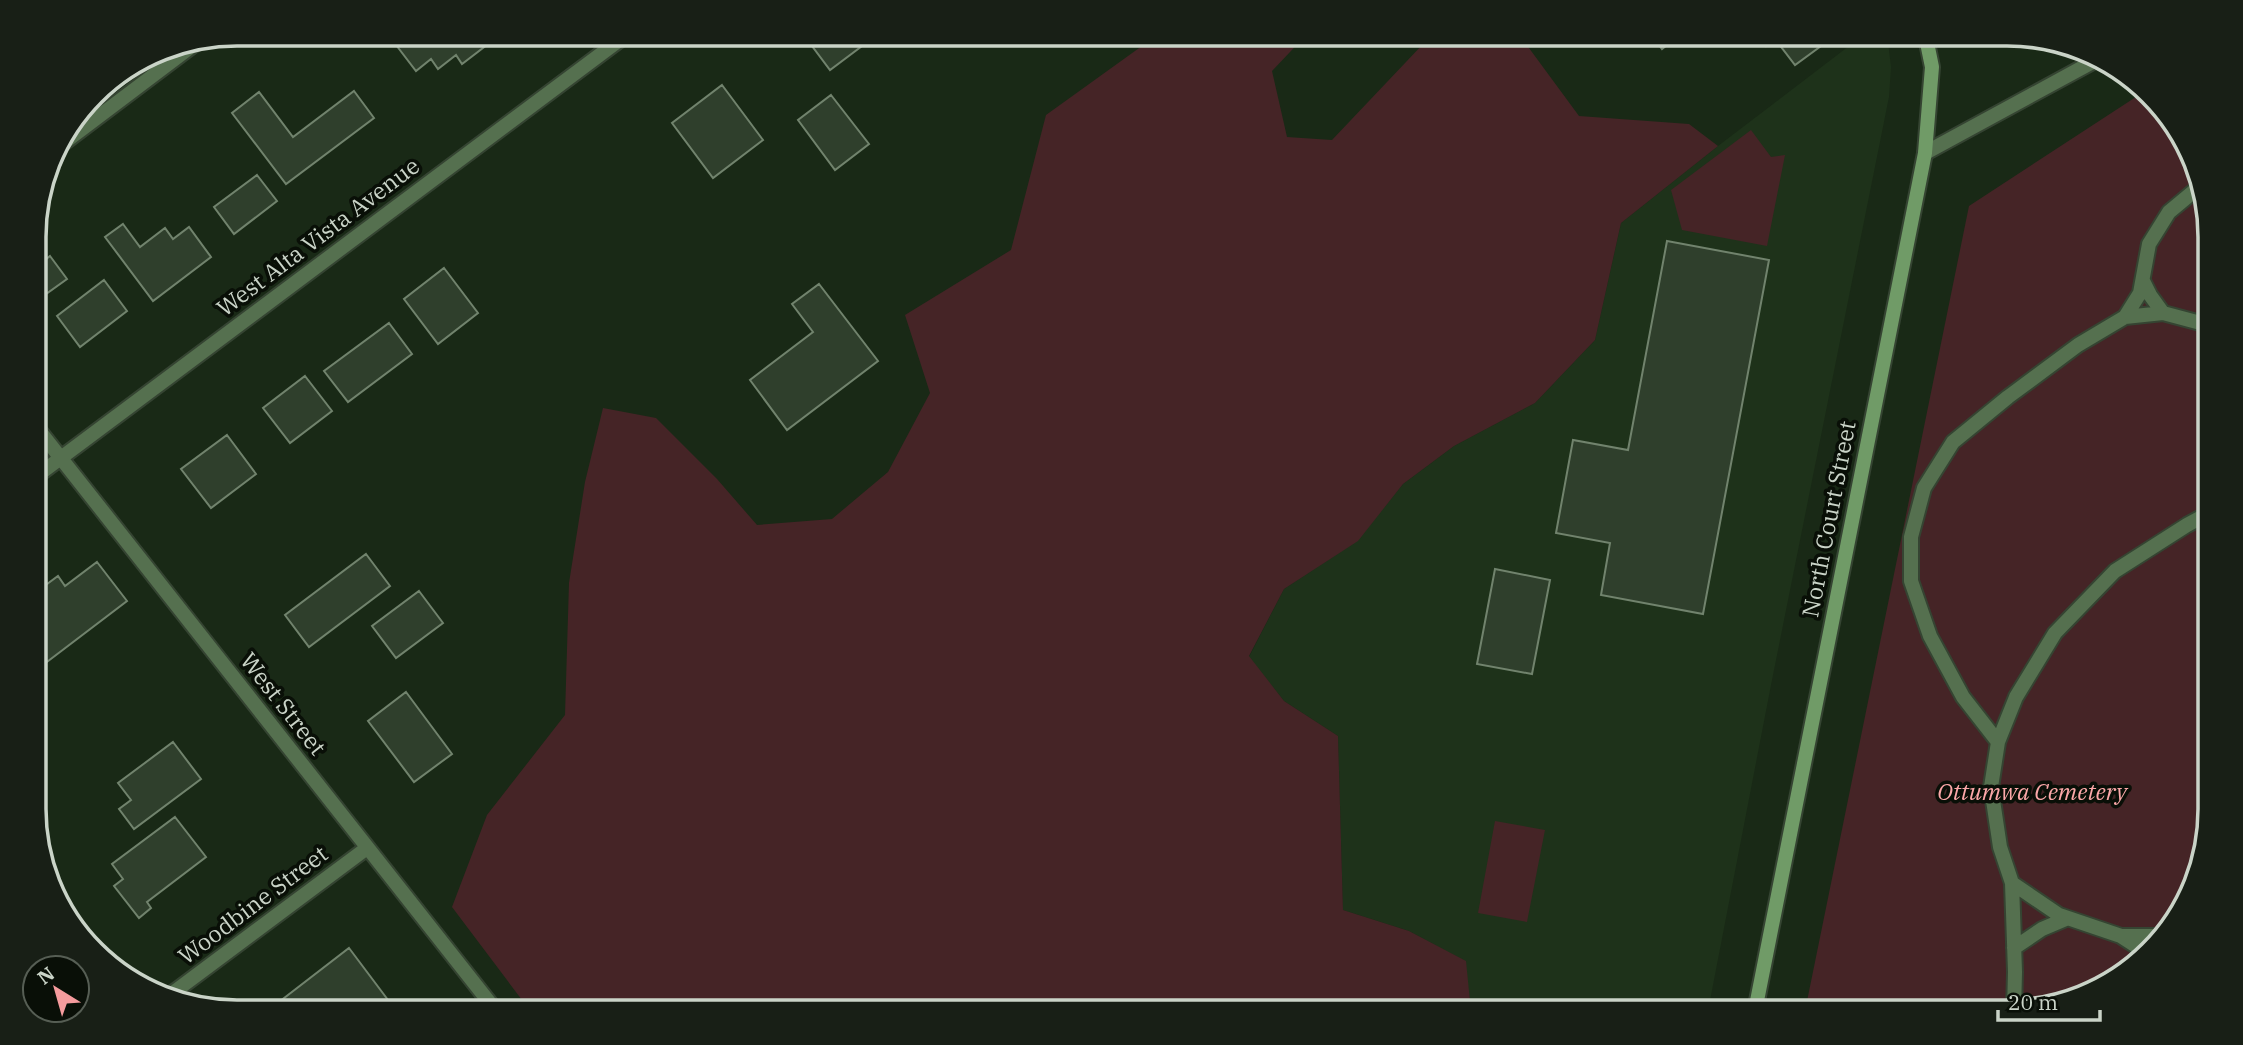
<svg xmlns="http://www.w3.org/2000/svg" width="2243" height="1045" viewBox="0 0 2243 1045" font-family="'IBM Plex Serif',serif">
<rect width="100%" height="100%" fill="#192916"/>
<path fill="#1e321a" d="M1866 33H1887L1891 67 1889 97 1772 680 1708 1011H1471L1465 961 1409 931 1343 910 1338 736 1284 701 1249 657 1284 589 1357 541 1403 484 1454 446 1535 403 1595 340 1621 223 1718 146Z"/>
<path fill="#452426" d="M1160 33H1308L1272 71 1287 137 1332 140 1424 43 1441 33H1518L1579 116 1689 124 1718 146 1621 223 1595 340 1535 403 1454 446 1403 484 1358 541 1284 589 1249 656 1284 701 1338 736 1343 910 1409 931 1466 961 1471 1011 531 1012 452 907 487 815 565 715 569 583 585 482 603 408 656 418 717 479 757 525 832 519 888 472 930 393 905 315 1011 250 1046 115Z
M2142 93 2168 113 2208 210 2210 809 2194 887 2120 977 2020 1011H1805L1969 206Z
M1751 130 1771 157 1785 155 1767 246 1682 230 1671 190Z
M1495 821 1545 830 1527 922 1478 913Z"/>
<path fill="#2f3f2c" stroke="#71836d" stroke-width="2" d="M403 33H486L492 41 462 64 456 55 438 69 431 59 416 71 393 41Z
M813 33H859L866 43 830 70 806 38Z
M1650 33H1682L1662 49Z
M1829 33 1832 38 1795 65 1775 39 1766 46 1756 34Z
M722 85 763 140 713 178 672 123Z
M354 91 374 118 286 184 232 113 259 92 293 137Z
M831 95 869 144 835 170 798 120Z
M257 175 277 201 234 234 214 207Z
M123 224 140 247 165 228 173 239 189 227 211 257 153 301 105 237Z
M1667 241 1769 260 1703 614 1601 595 1610 543 1556 533 1573 440 1628 450Z
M50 256 67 279 39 299 34 292V269Z
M444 268 478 313 438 344 404 299Z
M104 280 127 311 80 347 57 316Z
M819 284 878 361 787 430 750 380 813 332 792 304Z
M389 323 412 354 348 402 324 371Z
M305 376 332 411 290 443 263 408Z
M227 435 256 474 211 508 181 469Z
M366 554 390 586 309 647 285 615Z
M97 562 127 601 35 671V593L58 576 65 586Z
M1495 569 1550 580 1532 674 1477 664Z
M419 591 443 623 396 658 372 626Z
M406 692 452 754 414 782 368 721Z
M173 742 201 779 134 829 119 809 131 800 118 783Z
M175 817 206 857 147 902 151 908 139 918 114 886 123 879 112 864Z
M349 948 397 1012H340L338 1009 335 1012H266Z"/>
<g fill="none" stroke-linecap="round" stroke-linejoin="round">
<defs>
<path id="lane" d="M2143 281 2150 295 2163 313
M2125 317 2140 293 2149 244 2169 212 2199 187
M1998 742 1963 697 1930 636 1911 581V537L1924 488 1953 442 2008 397 2078 345 2125 317 2163 313 2208 325
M2012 883 2059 915 2121 936H2154
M2122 937 2142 950
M2014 948 2042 929 2068 918
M2014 1011 2015 972 2012 883 2000 847 1991 787 1998 742 2016 697 2055 633 2115 571 2187 525 2209 513"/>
<path id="street" d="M53 151 200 40
M1925 153 2098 59
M34 424 497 1012
M34 478 629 33
M166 998 367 848"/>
<path id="secondary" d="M1755 1011 1925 153 1932 67 1925 33"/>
</defs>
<use href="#lane" stroke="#354432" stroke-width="18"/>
<use href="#street" stroke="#354432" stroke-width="18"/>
<use href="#secondary" stroke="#354432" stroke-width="18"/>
<use href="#lane" stroke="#55704f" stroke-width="14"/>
<use href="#street" stroke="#55704f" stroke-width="14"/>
<use href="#secondary" stroke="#709b67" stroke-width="14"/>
</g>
<g text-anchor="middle" stroke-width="7" stroke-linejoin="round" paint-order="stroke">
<g font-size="23" fill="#cad4c8" stroke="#090f07">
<text transform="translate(318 237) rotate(-37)" y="8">West Alta Vista Avenue</text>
<text transform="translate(1829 519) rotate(-79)" y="8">North Court Street</text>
<text transform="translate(283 704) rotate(52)" y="8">West Street</text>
<text transform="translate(253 905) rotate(-37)" y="8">Woodbine Street</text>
</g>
<g font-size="23" font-style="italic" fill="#fca8a9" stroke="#090f07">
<text x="2032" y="800">Ottumwa Cemetery</text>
</g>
</g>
<path d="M0 0H2243V1045H0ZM237 46H2007A191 191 0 0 1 2198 237V809A191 191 0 0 1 2007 1000H237A191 191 0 0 1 46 809V237A191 191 0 0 1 237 46Z" fill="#181f16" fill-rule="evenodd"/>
<path fill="none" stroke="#cad4c8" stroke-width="3.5" d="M237 46H2007A191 191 0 0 1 2198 237V809A191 191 0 0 1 2007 1000H237A191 191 0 0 1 46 809V237A191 191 0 0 1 237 46Z"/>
<g transform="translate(56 989) rotate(323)"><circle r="33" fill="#090f07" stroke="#565e54" stroke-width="2"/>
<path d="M0-5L12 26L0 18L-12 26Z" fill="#f59b9d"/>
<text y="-10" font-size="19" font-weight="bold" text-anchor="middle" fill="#cad4c8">N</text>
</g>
<path d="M1998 1010v10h102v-10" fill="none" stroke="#cad4c8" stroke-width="3.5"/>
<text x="2008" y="1010" font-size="21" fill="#cad4c8" stroke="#090f07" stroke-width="5" paint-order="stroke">20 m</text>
</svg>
